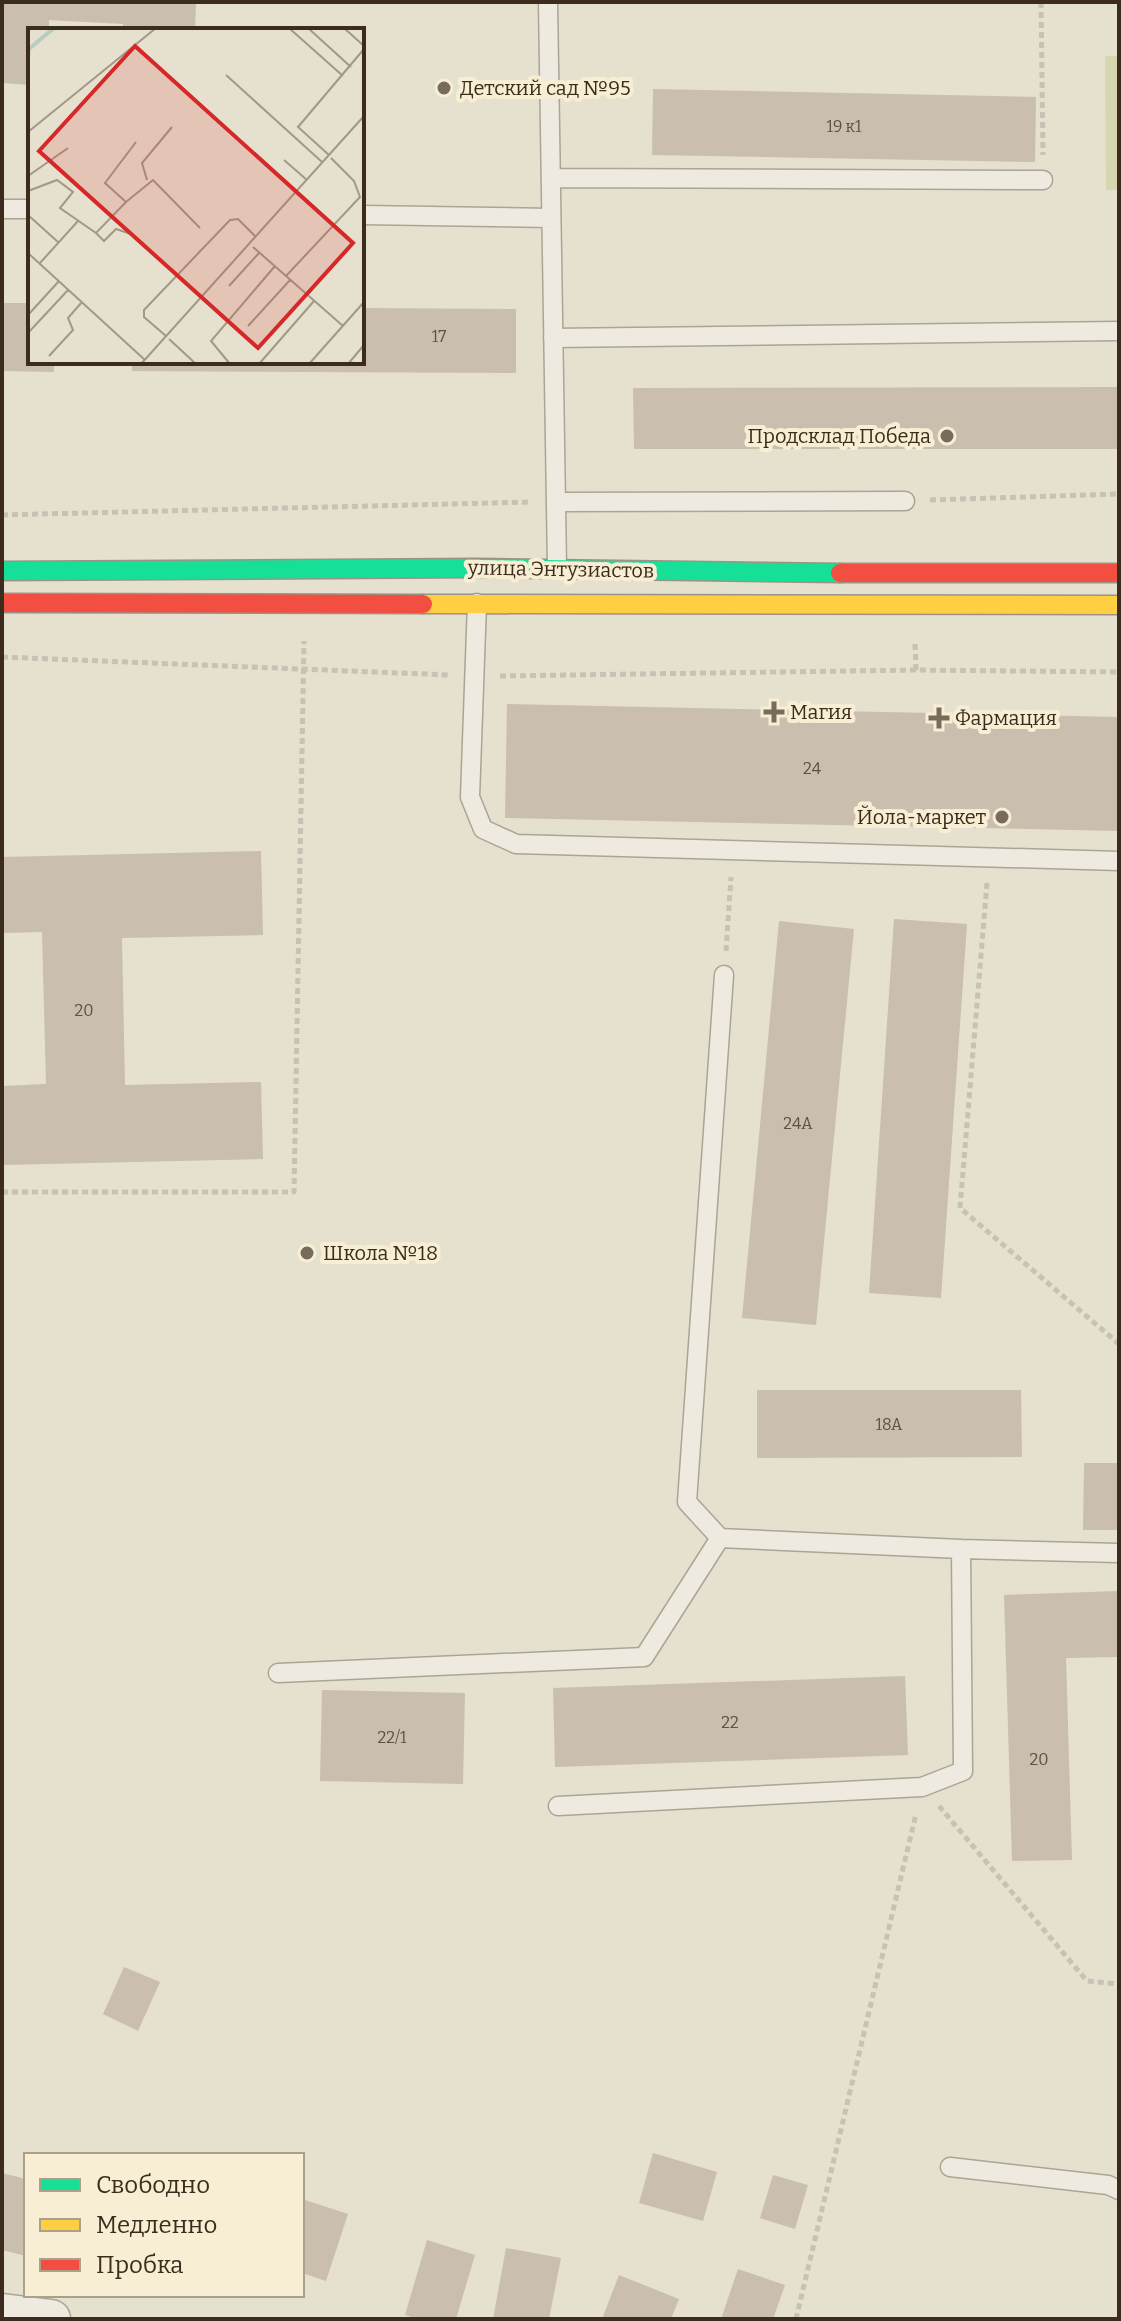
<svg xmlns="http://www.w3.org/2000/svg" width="1121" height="2321" viewBox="0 0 1121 2321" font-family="Bitter,serif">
<rect width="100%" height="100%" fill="#e6e0ce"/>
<path fill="#d6d7b0" d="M1105 56H1119V190H1106Z"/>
<path fill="#cabeaf" d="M2 2H196L195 30H123V24L49 20V30H30V85L2 83Z
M653 89 1036 97 1035 162 652 155Z
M2 303H30V362H54V372L2 371Z
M362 308 516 309V373L132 371V362H362Z
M1119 387V449H634L633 388Z
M507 704 1119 717V831L505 818Z
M261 851 263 935 122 938 125 1085 261 1082 263 1159 2 1165V1086L46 1084 42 932 2 933V857Z
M894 919 967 924 941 1298 869 1293Z
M779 921 854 929 816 1325 742 1318Z
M757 1390H1021L1022 1457 757 1458Z
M1084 1463H1119V1530H1083Z
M1119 1591V1657L1066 1658 1072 1860 1012 1861 1004 1595Z
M905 1676 908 1755 555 1767 553 1688Z
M322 1690 465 1693 463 1784 320 1781Z
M124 1967 160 1982 138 2031 103 2014Z
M653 2153 717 2172 703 2221 639 2203Z
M2 2173 26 2179V2256L2 2250Z
M773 2175 808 2185 795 2229 760 2218Z
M302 2199 348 2214 326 2281 302 2273Z
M427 2240 475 2255 456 2319H419L405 2315Z
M506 2248 561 2258 549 2319H493Z
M738 2269 785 2285 773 2319H721Z
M619 2275 679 2299 671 2319H602Z"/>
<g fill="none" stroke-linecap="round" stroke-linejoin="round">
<defs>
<path id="lane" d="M548 2 557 568
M551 178 1043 180
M2 209H30
M362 215 551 218
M553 338 1119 331
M556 502 905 501
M477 603 470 797 483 829 516 844 1119 861
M961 1549 1119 1553
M278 1673 644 1657 720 1538
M558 1806 922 1787 963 1771 961 1549 720 1538 687 1502 724 975
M950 2167 1108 2185 1119 2190"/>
<path id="street" d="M2 2313 51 2319"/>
<path id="fast" d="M2 571 478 568 840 573"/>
<path id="slow" d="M423 604 1119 605"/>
<path id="jam" d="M840 573H1119
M2 603 423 604"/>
</defs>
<use href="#lane" stroke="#aba497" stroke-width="21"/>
<use href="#street" stroke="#aba497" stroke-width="41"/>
<use href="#fast" stroke="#9b9486" stroke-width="21"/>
<use href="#slow" stroke="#9b9486" stroke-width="21"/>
<use href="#jam" stroke="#9b9486" stroke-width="21"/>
<path stroke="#c7c1b6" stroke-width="5" stroke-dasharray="6 4" stroke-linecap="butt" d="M1041 2 1043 155
M930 500 1119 494
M2 515 531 502
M915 644 916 670
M2 657 450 675
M500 676 916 670 1119 672
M987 883 960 1208 1119 1344
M726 951 731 877
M2 1192H294L304 641
M939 1806 1087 1981 1119 1984
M796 2319 916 1814"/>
<use href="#lane" stroke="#eeeae0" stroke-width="18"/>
<use href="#street" stroke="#eeeae0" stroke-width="38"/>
<use href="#fast" stroke="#16e098" stroke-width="18"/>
<use href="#slow" stroke="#ffcf43" stroke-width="18"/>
<use href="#jam" stroke="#f24e42" stroke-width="18"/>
</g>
<g fill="#776b5c" stroke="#f7eed4" stroke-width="3">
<circle cx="444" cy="88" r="8"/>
<circle cx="947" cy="436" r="8"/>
<path d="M770 700h8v8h8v8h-8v8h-8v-8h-8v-8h8z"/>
<path d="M935 706h8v8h8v8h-8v8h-8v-8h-8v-8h8z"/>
<circle cx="1002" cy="817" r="8"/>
<circle cx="307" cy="1253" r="8"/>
</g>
<g text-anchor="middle" stroke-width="8" stroke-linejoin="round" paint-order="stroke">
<g font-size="16" fill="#5f5042">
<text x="844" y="132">19 к1</text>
<text x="439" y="342">17</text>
<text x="812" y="774">24</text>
<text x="84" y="1016">20</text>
<text x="798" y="1129">24А</text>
<text x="889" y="1430">18А</text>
<text x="730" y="1728">22</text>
<text x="392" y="1743">22/1</text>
<text x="1039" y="1765">20</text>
</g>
<g font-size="20" fill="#3b2c1e" stroke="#f7eed4" text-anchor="start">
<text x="460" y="95">Детский сад №95</text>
<text x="931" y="443" text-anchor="end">Продсклад Победа</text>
<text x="790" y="719">Магия</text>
<text x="955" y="725">Фармация</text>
<text x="986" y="824" text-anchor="end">Йола-маркет</text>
<text x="323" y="1260">Школа №18</text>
</g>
<g font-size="20" fill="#3b2c1e" stroke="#f7eed4">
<text transform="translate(561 569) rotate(1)" y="7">улица Энтузиастов</text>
</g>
</g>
<g transform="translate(28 28)">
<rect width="336" height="336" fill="#e6e0ce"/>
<path fill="none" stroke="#b9ccc1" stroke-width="4" d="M0 28 1 21 26 0"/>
<path fill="none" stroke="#a29888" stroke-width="2" d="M261 0 315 48M280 0 323 39M316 0 336 18M198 47 294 134M0 104 128 0M108 114 77 155 98 174 125 152 172 200M301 127 270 99 336 21M256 132 279 152M0 148 40 120M119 152 114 135 144 99M0 163 29 152 45 164 32 180 68 205 98 174M0 187 30 214M68 205 76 213 88 201 103 206M225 219 315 298M0 225 117 332M12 235 50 193M258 248 332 169 326 153 303 130M201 258 231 225M0 287 31 253M220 298 262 252M0 305 40 262M138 308 116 289V282L202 192 210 191 228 209M141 311 168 336M21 328 45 302 40 290 54 274M113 336 336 88M202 336 183 313 247 238M231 336 286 273M281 336 336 274M320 336 336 317"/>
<path fill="#d62828" fill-opacity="0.15" stroke="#d62828" stroke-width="4" d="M107 18 325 215 230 320 11 123Z"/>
<rect width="336" height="336" fill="none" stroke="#3b2c1e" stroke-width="4"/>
</g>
<rect width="1121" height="2321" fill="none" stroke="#3b2c1e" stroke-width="8"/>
<rect x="24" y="2153" width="280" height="144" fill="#f7eed4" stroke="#aca08b" stroke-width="2"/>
<rect x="40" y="2179" width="40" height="12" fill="#16e098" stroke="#aca08b" stroke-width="2"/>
<text x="96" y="2193" font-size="24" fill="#3b2c1e">Свободно</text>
<rect x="40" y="2219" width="40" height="12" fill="#ffcf43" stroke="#aca08b" stroke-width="2"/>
<text x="96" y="2233" font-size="24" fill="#3b2c1e">Медленно</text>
<rect x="40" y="2259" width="40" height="12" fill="#f24e42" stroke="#aca08b" stroke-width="2"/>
<text x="96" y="2273" font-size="24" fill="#3b2c1e">Пробка</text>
</svg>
